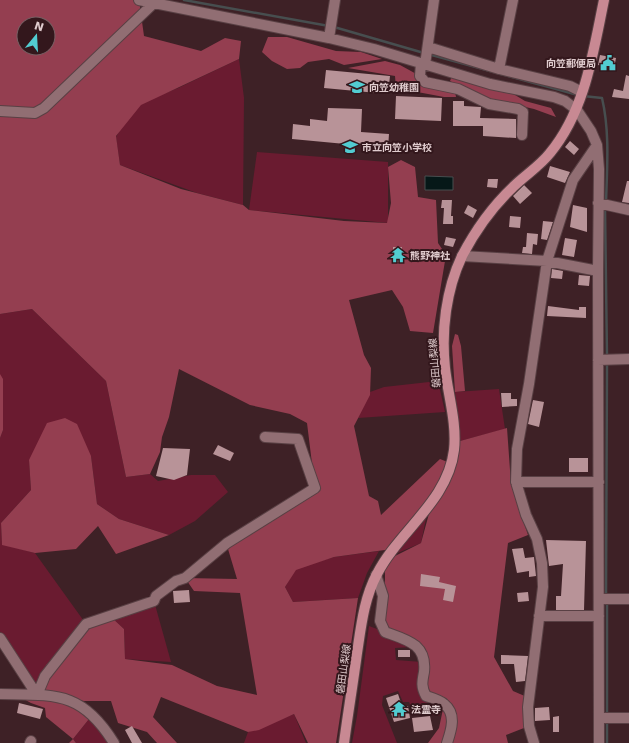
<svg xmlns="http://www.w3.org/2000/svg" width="629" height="743" viewBox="0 0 629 743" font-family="'DejaVu Sans','Noto Sans JP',sans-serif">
<rect width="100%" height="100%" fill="#3e2126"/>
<path fill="#6a1b30" d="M239 59 244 98 243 205 197 193 120 165 116 137 133 106 178 88Z
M257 152 388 162V223L249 210Z
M32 309 106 381 126 477 150 474 158 481 191 475H215L228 492 195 521 169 535 119 519 97 504 91 456 29 460 31 490 1 523 2 544 35 553 86 624 46 665 37 695 0 638V438L3 430 0 382V314Z
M438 381 445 412 358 418 370 392 384 387Z
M499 389 505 429 460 441 455 392Z
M429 504 421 543 386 558Z
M379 551 367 573 358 598 293 602 285 587 296 568 334 557Z
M154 601 171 662 125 659 124 629 110 616Z
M369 626 385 632 411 647 395 648 396 660 422 662 427 699 443 709 439 716 413 712 409 702H403L398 691 383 696 382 705 397 743H352L357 716Z
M93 714 114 743H76L73 739Z
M294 714 306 743H244L248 732Z"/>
<path fill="#943e50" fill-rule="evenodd" d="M0 0H139L144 36 201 51 225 38 241 41 239 59 141 105 116 136 120 165 181 189 243 205 249 210 344 221 387 223 391 203 388 167 401 160 415 167 418 197 436 200 438 243 446 255 433 333 410 331 403 307 392 290 349 300 364 355 371 368 370 395 354 426 369 496 378 501 381 515 440 459 450 463 460 441 507 428 511 484 528 535 508 543 494 657 513 691 527 697 529 726 506 735 508 743H428L439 728 443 709 422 688 421 653 385 632V561L421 543 433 499 392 549 334 557 296 570 285 587 293 602 358 598 336 743H308L294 714 259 730 248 732 161 697 153 717 177 743H157L147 732 118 723 111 701H84L63 698 93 714 73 739 76 743H69L73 739 46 717 45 708 31 703 20 697 42 683 46 665 81 631 110 616 124 629 125 659 172 665 217 686 257 695 240 593 194 591 185 578 237 579 228 549 262 522 315 488 307 423 290 414 250 405 179 369 169 417 162 437 160 452 150 474 126 477 106 381 32 309 0 314ZM24 24H48V48H24Z
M268 37H287L336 51 361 52 382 59 344 65 329 59 308 62 300 68 287 69 272 61 262 52Z
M385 61 400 65 420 76 455 91 456 97H444L396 88 395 76 348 68Z
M452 76 502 87 525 101 551 108 556 117 534 109 477 96 450 81Z
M455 334 458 335 461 346 465 391 455 392 452 346Z
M0 374 3 379V430L0 438Z
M65 418 77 424 91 456 97 504 119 519 169 535 116 554 98 526 76 549 35 553 2 545 1 523 31 490 29 460 47 423Z"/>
<path fill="#061818" stroke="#474e4f" d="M425 176 453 177V190H425Z"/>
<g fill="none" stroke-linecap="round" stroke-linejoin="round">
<path stroke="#474e4f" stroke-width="2.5" d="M184 0 329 26
M334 27 424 53
M428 54 578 95
M583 96 602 98C610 132 607 168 606 203
M605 208 607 357
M606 597 607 362
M607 602V715
M607 743V720"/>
</g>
<path fill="#b89398" d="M600 55 616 58 614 68 598 65Z
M326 70 390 76 388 94 324 88Z
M626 75 629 76V99L612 97 614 89 623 91Z
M396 96 442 98 441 121 395 119Z
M453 101H464V106L481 107 480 118 516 119V138L483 136V126H453Z
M328 108 362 109 361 132 389 134 388 148 292 139 293 124 310 126V119L327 121Z
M570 141 579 149 574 155 565 147Z
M550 166 570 172 565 183 547 177Z
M488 179H498L497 188 487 187Z
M627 181H629V203L622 202Z
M524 185 532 193 520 204 513 196Z
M442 200H452L451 216H453V224H443L444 208H441Z
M468 205 477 210 473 218 464 213Z
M573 205 587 208V232L570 227Z
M510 216 521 217 520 228 509 227Z
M543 221 553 222 547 240 541 239Z
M527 233 538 234 537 245 533 244 532 254 522 253 523 247H526Z
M446 237 456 239 453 247 444 245Z
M565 238 577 240 574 257 562 255Z
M393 247H402V262H393Z
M552 269 563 271 562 279 551 278Z
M579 275 590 276 589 286 578 285Z
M548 306 579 310V307H586V318L547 316Z
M501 393H511V399H517V406L502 407Z
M533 400 544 402 539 427 528 424Z
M218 445 234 453 230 461 213 454Z
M163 448 190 449 187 475 174 480 156 476Z
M569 458H588V472H569Z
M546 540 586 541 584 610H556V596H561L563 564 549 566Z
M523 548 525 558 534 557 536 576 529 577V571L517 573 512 549Z
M421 574 440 577 439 582 456 586 453 602 443 600 445 589 420 586Z
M189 590 190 602 174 603 173 591Z
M528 592 529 601 518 602 517 593Z
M398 650H410V657H398Z
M501 655 528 656 525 681 516 682 514 664H501Z
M398 694 402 706H408L410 718 394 722 386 698Z
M19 703 43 709 40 719 17 713Z
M549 707 550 720 535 721V708Z
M430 716 433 730 414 732 412 718Z
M559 716V732H553V717Z
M132 726 142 743H132L125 730Z"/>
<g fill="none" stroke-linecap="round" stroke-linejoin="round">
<defs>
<path id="minor" d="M139 0 329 38 374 49 490 84 554 97 565 101 577 110 591 131 597 145 599 169 598 271 599 743
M329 38 335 0
M428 47 499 69 570 86 582 92
M421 63 420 76 425 82 458 89 489 104 518 109 523 112 522 135
M425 65 434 0
M499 69 513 0
M0 111 35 113 44 108 154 3
M598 203 629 210
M462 256 547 261 598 271
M598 360 629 359
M516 482H599
M376 575 383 596 380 621 385 632C407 640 427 644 424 672 422 682 421 687 426 696 432 698 440 700 444 704 457 714 451 731 447 743
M599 599H629
M539 616H599
M0 638 37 695
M0 694C56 695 82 691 114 743
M37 695 45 676 86 624 154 601 156 596 176 581 185 578 227 543 315 488 298 439 265 437
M599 718H629
M30 743 31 741
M534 743 529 726 528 707 543 587 542 563 537 539 526 515 516 482 517 449 529 384 547 261 573 180 597 145"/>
<path id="major" d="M344 743C348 713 353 683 357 653 361 627 364 598 377 574 399 531 448 501 454 450 457 423 448 395 445 368 441 331 446 290 462 256 475 231 493 206 513 187 525 175 540 166 550 153 585 111 593 53 604 0"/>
</defs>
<use href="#minor" stroke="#594044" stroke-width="12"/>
<use href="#major" stroke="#594044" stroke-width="12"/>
<use href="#minor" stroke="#916e73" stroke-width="10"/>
<use href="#major" stroke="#c88993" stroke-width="10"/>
</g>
<defs>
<symbol id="civic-bare" viewBox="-9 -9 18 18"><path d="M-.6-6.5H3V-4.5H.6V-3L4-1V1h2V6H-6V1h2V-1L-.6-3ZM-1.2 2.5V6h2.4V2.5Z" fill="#52ccd1" stroke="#33171c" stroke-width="2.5" paint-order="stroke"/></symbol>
<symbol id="school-bare" viewBox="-9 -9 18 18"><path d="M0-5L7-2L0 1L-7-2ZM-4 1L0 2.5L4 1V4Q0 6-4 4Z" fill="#52ccd1" stroke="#33171c" stroke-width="2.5" paint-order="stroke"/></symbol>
<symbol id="temple-bare" viewBox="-9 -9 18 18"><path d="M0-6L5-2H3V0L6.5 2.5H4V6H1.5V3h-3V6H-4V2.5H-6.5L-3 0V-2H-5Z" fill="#52ccd1" stroke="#33171c" stroke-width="2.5" paint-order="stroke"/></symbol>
</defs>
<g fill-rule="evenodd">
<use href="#civic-bare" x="597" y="52" width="22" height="22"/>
<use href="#school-bare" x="346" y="76" width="22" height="22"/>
<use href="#school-bare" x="339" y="136" width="22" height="22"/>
<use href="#temple-bare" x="387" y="244" width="22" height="22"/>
<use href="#temple-bare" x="388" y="698" width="22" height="22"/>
</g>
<g text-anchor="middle" stroke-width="4" stroke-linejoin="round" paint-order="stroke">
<g font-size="10" font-weight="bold" fill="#e0ccce" stroke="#33171c" text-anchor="start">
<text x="596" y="67" text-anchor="end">向笠郵便局</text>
<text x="369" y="91">向笠幼稚園</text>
<text x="362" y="151">市立向笠小学校</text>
<text x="410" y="259">熊野神社</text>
<text x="411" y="713">法霊寺</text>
</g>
<g font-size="10" fill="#e0ccce" stroke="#33171c">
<text transform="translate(434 363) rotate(-95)" y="4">磐田山梨線</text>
<text transform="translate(343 669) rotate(-82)" y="4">磐田山梨線</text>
</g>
</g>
<g transform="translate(36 36) rotate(18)"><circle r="19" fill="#33171c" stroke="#785f63"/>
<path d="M0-3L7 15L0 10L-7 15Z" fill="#52ccd1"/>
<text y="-6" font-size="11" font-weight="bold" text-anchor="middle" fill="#e0ccce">N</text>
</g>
</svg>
